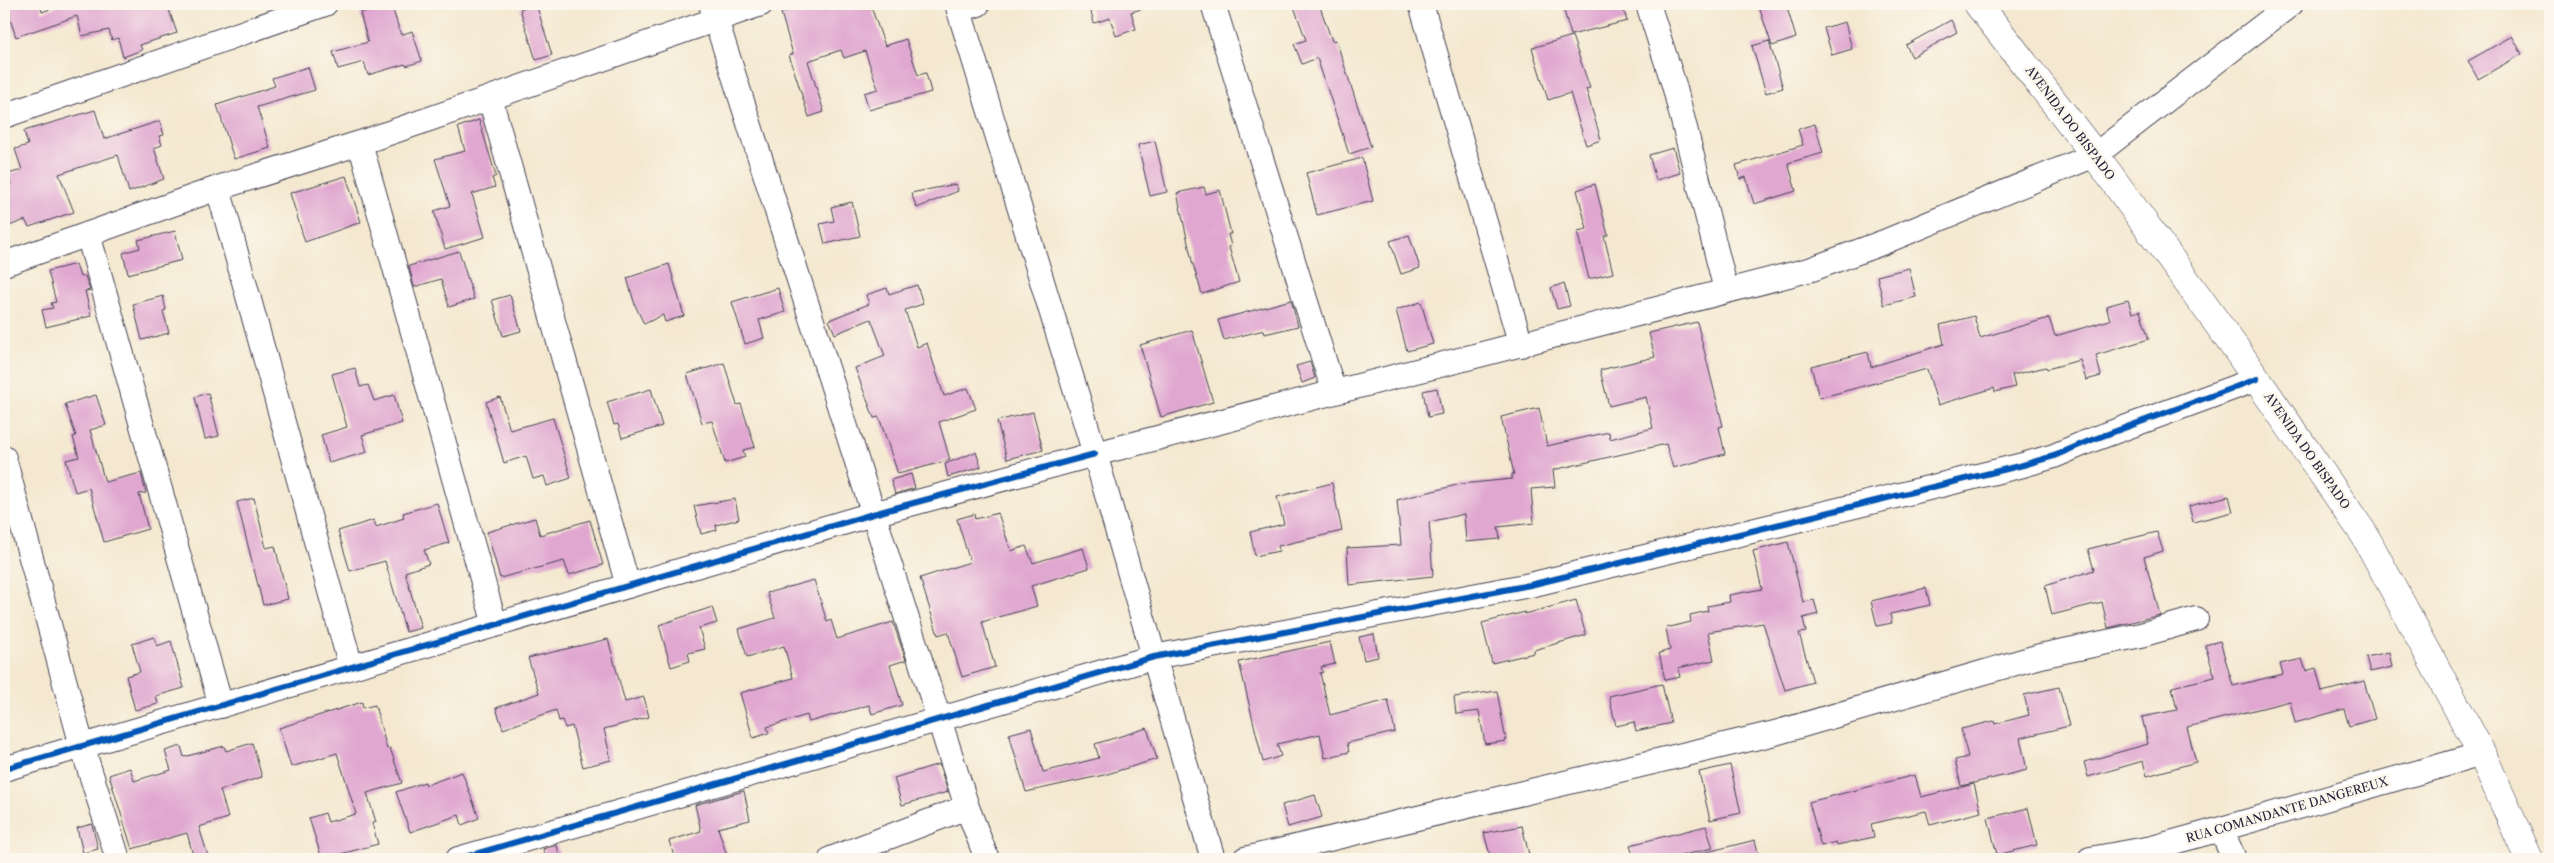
<svg xmlns="http://www.w3.org/2000/svg" width="2554" height="863" viewBox="0 0 2554 863" font-family="'Libre Caslon Text',serif">
<rect width="100%" height="100%" fill="#fbf7ec"/>
<filter id="ink" filterUnits="userSpaceOnUse"><feTurbulence type="fractalNoise" baseFrequency=".02" numOctaves="2"/><feDisplacementMap in="SourceGraphic" scale="10" xChannelSelector="R" yChannelSelector="G"/><feConvolveMatrix kernelMatrix="1 2 1 2 8 2 1 2 1" color-interpolation-filters="sRGB"/></filter>
<filter id="wash" filterUnits="userSpaceOnUse"><feTurbulence type="fractalNoise" baseFrequency=".0096" numOctaves="4" result="noise"/><feDisplacementMap in="SourceGraphic" scale="20" xChannelSelector="R" yChannelSelector="G"/><feGaussianBlur stdDeviation="1.12" result="paint"/><feColorMatrix in="noise" values="0 0 0 0 0 0 0 0 0 0 0 0 0 0 0 0 0 1.4 0 .05"/><feComposite in="paint" operator="in"/></filter>
<g filter="url(#wash)">
<rect width="100%" height="100%" fill="#f4e8d0"/>
<g id="blocks">
<path fill="#e0a7d0" d="M5 4H40L42 12 64 4H167L177 33 140 45 142 50 123 57 118 38 112 40 109 30 82 36 77 16 16 37Z
M391 4 401 35 412 31 422 61 406 66 405 64 368 75 364 62 338 69 333 52 368 42 360 13Z
M536 4 552 55 536 60 520 9Z
M801 4H870L885 46 906 39 918 75 926 73 931 92 869 110 864 93 878 89 865 51 844 58 841 50 808 61 824 112 809 117 789 55 793 54 781 13 802 6Z
M1089 4H1144L1145 8 1131 12 1136 29 1116 36 1110 18 1094 23Z
M1293 4H1319L1332 41 1336 40 1371 147 1349 154 1317 58 1302 64 1294 44 1306 40Z
M1562 4H1622L1627 21 1571 35Z
M1758 4H1786L1796 38 1772 46Z
M1951 20 1957 32 1912 57 1906 45Z
M1845 22 1852 49 1832 55 1824 28Z
M1572 36 1590 88 1586 89 1601 140 1586 145 1570 93 1548 100 1532 48Z
M2512 36 2522 54 2478 79 2468 61Z
M1769 41 1783 88 1766 93 1752 46Z
M308 67 315 90 257 107 270 148 234 159 217 105 275 86 272 78Z
M95 110 104 139 160 121 164 135 159 136 162 145 154 148 164 179 129 192 118 155 59 174 74 212 29 227 25 220 4 228V186L11 184 8 174 22 170 15 149 28 145 24 131Z
M479 120 496 176 492 178 495 187 472 194 485 237 445 249 434 211 450 206 435 159 465 151 458 127Z
M1815 124 1823 153 1788 163 1796 191 1754 204 1746 177 1740 179 1736 165 1803 145 1798 129Z
M1155 141 1167 192 1150 196 1138 145Z
M1673 148 1680 173 1656 180 1649 155Z
M1362 158 1373 201 1317 215 1306 173Z
M346 176 361 222 305 242 290 193Z
M956 184 958 191 917 208 911 193Z
M1595 184 1608 235 1604 236 1613 273 1589 279 1577 231 1587 229 1577 190Z
M1204 187 1206 194 1220 190 1231 234H1228L1231 246 1229 247 1239 282 1202 294 1192 261 1177 193Z
M852 202 860 236 825 244 820 224 834 221 831 207Z
M175 231 182 260 128 274 123 253 140 248 138 240Z
M1409 235 1420 268 1401 274 1390 241Z
M459 251 474 299 449 307 441 279 414 287 409 266Z
M76 264 80 277 85 276 90 290 85 291 91 316 46 327 42 310 53 308 51 303 56 302 48 271Z
M669 264 684 316 665 322 663 315 644 324 635 305 627 278Z
M1909 268 1916 297 1884 305 1877 276Z
M1564 283 1570 306 1557 309 1551 288Z
M917 285 923 304 905 310 917 347 927 343 944 396 968 388 976 409 939 422 950 460 898 474 879 417 874 418 855 368 885 356 871 319 835 334 829 320 869 304 866 295 887 288 889 294Z
M778 288 785 312 759 320 764 338 745 344 732 302Z
M510 295 521 331 503 336 492 300Z
M163 296 166 310 163 311 169 333 142 340 133 304Z
M1291 300 1298 326 1265 334 1264 330 1224 340 1218 320Z
M2128 300 2132 313 2140 311 2149 339 2096 355 2101 376 2086 380 2080 360 2047 369 2046 367 2012 375 2015 387 1995 392 1994 388 1938 405 1927 369 1819 398 1811 366 1868 352 1871 367 1944 344 1940 325 1974 316 1980 338 2049 318 2055 336 2110 320 2106 306Z
M1421 302 1433 344 1407 351 1396 310Z
M1697 322 1723 426 1719 427 1725 454 1673 468 1666 444 1553 470 1555 487 1531 489 1534 523 1498 527 1500 539 1466 542 1464 514 1429 522 1433 576 1349 585 1347 548 1401 545 1397 500 1461 484 1512 479V474H1514L1501 417 1539 408 1547 446 1609 432 1610 439 1653 428 1646 397 1609 406 1600 370 1655 357 1649 333Z
M1192 330 1213 402 1161 417 1140 345Z
M1310 362 1315 378 1302 383 1296 366Z
M724 363 737 405 741 404 755 447 743 450 745 457 725 463 712 421 702 423 687 374Z
M355 368 360 387 368 385 374 401 394 395 402 423 362 435 367 452 329 463 321 435 347 427 332 374Z
M1437 388 1442 414 1428 417 1423 391Z
M651 389 662 426 622 438 618 424 614 425 607 402Z
M208 393 219 436 205 439 195 397Z
M96 395 106 425 90 430 105 482 141 473 146 493 139 494 148 529 104 542 89 488 75 492 66 460 79 457 73 437 76 436 65 404Z
M500 397 510 430 553 418 571 478 547 486 544 476 533 479 526 456 504 463 486 402Z
M1033 412 1043 450 1007 459 997 421Z
M976 452 981 467 948 477 945 464Z
M911 474 915 488 895 494 891 480Z
M1332 483 1342 531 1278 546 1279 551 1255 556 1250 532 1284 524 1277 497Z
M2229 496 2233 512 2193 522 2189 506Z
M254 498 266 548 275 546 288 599 263 605 237 502Z
M735 499 739 519 716 525 717 530 701 534 694 506Z
M437 503 449 543 424 550 429 564 405 572 421 628 406 632 385 561 350 571 338 531 374 520 376 527 404 518 403 513Z
M998 513 1011 551 1026 546 1033 563 1083 548 1089 568 1031 586 1037 606 982 622 995 667 962 677 948 632 938 635 920 578 970 562 957 519 974 514 975 519Z
M535 518 540 535 590 520 603 565 569 575 564 561 500 578 487 532Z
M2157 532 2163 551 2144 557 2160 615 2108 628 2102 602 2052 615 2045 586 2094 570 2088 549Z
M1788 542 1803 602 1814 600 1818 614 1803 618 1806 632 1799 633 1813 682 1785 690 1763 623 1708 632 1714 660 1678 668 1680 677 1665 680 1659 653 1670 650 1666 628 1691 622 1690 615 1708 611 1707 606 1730 602 1729 595 1762 589 1753 551Z
M814 580 827 622 831 620 837 639 893 622 906 660 890 665 902 705 872 714 869 705 809 722 807 715 767 727 769 733 753 738 740 693 793 678 784 646 747 657 739 629 775 618 767 593Z
M1926 588 1930 605 1890 614 1892 623 1877 626 1871 601Z
M1576 600 1586 635 1534 650V653L1492 663 1482 623 1525 612V614Z
M712 607 717 623 699 628 705 649 688 653 690 661 671 667 659 625Z
M1374 634 1378 657 1364 660 1359 637Z
M154 637 157 646 171 641 184 688 156 696 158 704 135 710 126 676 140 672 132 644Z
M608 639 625 702 644 697 649 717 604 729 611 760 583 767 572 726 565 728 562 720 559 721 556 710 503 729 496 708 539 693 528 658Z
M2220 641 2233 686 2283 674 2280 664 2302 659 2306 671 2316 668 2322 692 2364 681 2375 719 2349 726 2344 709 2295 723 2290 701 2187 727 2196 762 2147 776 2143 761 2088 777 2084 762 2148 744 2142 717 2177 710 2172 687 2215 677 2205 645Z
M1330 642 1335 664 1321 667 1323 672 1320 673 1330 715 1388 700 1395 732 1347 743 1349 752 1325 758 1320 734 1277 744 1281 756 1263 762 1239 662Z
M2389 652 2392 667 2370 672 2366 657Z
M1662 684 1671 723 1636 731 1634 722 1616 726 1609 696Z
M2059 687 2069 726 2020 738 2027 770 1961 786 1955 760 1968 757 1961 729 1994 721 1995 724 2029 715 2024 695Z
M1497 691 1506 741 1485 744 1479 711 1456 714 1454 697Z
M362 702 363 708 375 705 387 749 390 748 402 783 367 793 376 822 372 823 378 844 322 859 309 818 325 813 328 822 356 814 345 778 337 753 291 767 279 728Z
M1031 728 1043 772 1099 758 1095 744 1147 728 1157 759 1104 775 1026 792 1009 734Z
M252 743 262 777 220 790 228 818 199 827 209 859H194L187 833 132 849 109 775 130 768 134 781 171 770 165 751 181 746 184 757 224 746 226 751Z
M939 764 948 792 902 805 894 778Z
M1730 765 1741 813 1710 820 1699 772Z
M462 772 479 818 462 825 459 815 410 832 396 792 425 782 426 785Z
M1915 775 1921 797 1974 784 1981 812 1930 825 1926 811 1871 824 1874 837 1837 845 1836 842 1821 846 1809 802Z
M744 791 750 820 718 828 728 859H675L669 841 701 831 695 805Z
M1315 795 1322 817 1288 827 1282 805Z
M2028 808 2037 845 1997 855 1988 818Z
M92 824 98 849 83 853 77 828Z
M1522 826 1530 859H1491L1484 833Z
M1706 826 1713 848 1668 859H1634L1630 845Z
M1755 840 1759 856 1745 859H1699V854Z
M557 845 560 859H546L543 849Z"/>
</g>
</g>
<g filter="url(#ink)">
<use href="#blocks" fill-opacity="0" stroke="#424051" stroke-width="1"/>
<g fill="none" stroke-linecap="round" stroke-linejoin="round">
<defs>
<path id="minor" d="M711 4 967 807 987 859
M957 4 1095 454 1213 859
M1213 4 1334 392
M1421 4 1521 345
M1648 4 1674 85 1726 290
M959 10 978 4
M490 98 628 586
M4 116 325 4
M360 143 495 625
M218 188 351 667
M88 234 221 706
M4 264 218 188 360 143 761 4
M4 458 82 746 118 859
M4 769 873 514 1095 454 1812 269 1884 242 2095 155 2291 4
M2221 829 2234 859
M458 859 1154 657 1530 585 2023 465 2054 456 2089 441 2257 379
M831 859 967 807
M1245 859 1775 733 2040 656 2141 635 2196 619
M2090 859 2152 848 2221 829 2482 754"/>
<path id="major" d="M1978 4 2095 155 2236 349 2364 534 2482 754 2529 859"/>
</defs>
<use href="#minor" stroke="#424051" stroke-width="26"/>
<use href="#major" stroke="#424051" stroke-width="29"/>
<use href="#minor" stroke="#fff" stroke-width="24"/>
<use href="#major" stroke="#fff" stroke-width="28"/>
<defs>
<path id="cycleway" d="M4 769 873 514 1095 454
M458 859 1154 657 1530 585 2023 465 2054 456 2089 441 2257 379"/>
</defs>
<use href="#cycleway" stroke="#fbf7ec" stroke-width="9"/>
<use href="#cycleway" stroke="#0057b8" stroke-width="6"/>
</g>
</g>
<g text-anchor="middle" stroke-width="5" stroke-linejoin="round" paint-order="stroke">
<g font-size="12" fill="#22223b" stroke="#fbf7ec">
<text transform="translate(2070 123) rotate(53)" y="4">AVENIDA DO BISPADO</text>
<text transform="translate(2307 451) rotate(55)" y="4">AVENIDA DO BISPADO</text>
<text transform="translate(2287 810) rotate(-16)" y="4">RUA COMANDANTE DANGEREUX</text>
</g>
</g>
<rect width="2554" height="863" fill="none" stroke="#fbf7ec" stroke-width="20"/>
</svg>
